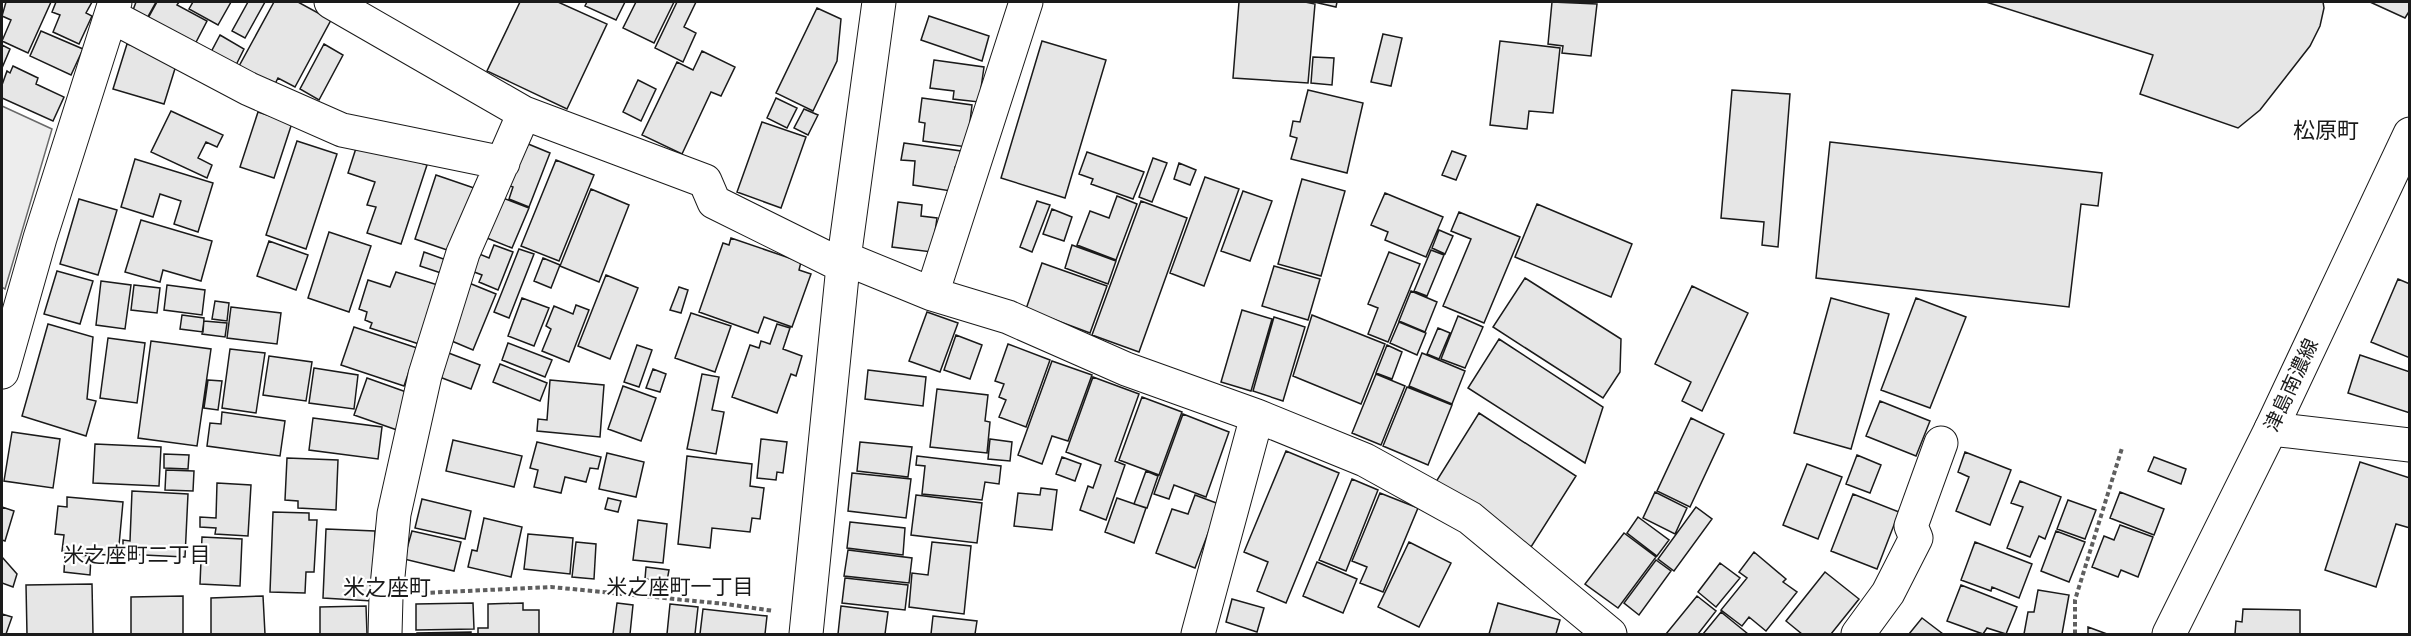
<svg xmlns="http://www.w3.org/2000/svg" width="2411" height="636" viewBox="0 0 2411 636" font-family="Lato,'Noto Sans JP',sans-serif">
<rect width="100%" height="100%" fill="#fff"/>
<path fill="#ededed" stroke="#6a6a6a" stroke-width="1.5" d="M2 106 52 129 5 289 2 287Z"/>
<path fill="#e6e6e6" stroke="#1a1a1a" stroke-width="1.5" d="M6 2H51L28 53 2 41 11 20 2 16Z
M56 2H92L86 13 92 16 79 44 53 32 60 15 52 12Z
M136 2H156L146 20 132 13Z
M157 2H179L177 5 207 21 193 48 146 22Z
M193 2H231L218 25 189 9Z
M248 2H265L245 38 232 31Z
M274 2H298L331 20 295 87 278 78 273 88 238 68Z
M520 2H558L607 24 567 109 487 71Z
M587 2H625L616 20 585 6Z
M636 2H674L654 43 623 28Z
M677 2H696L684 27 696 33 683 62 655 48Z
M1239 2H1305L1315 4 1308 83 1233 78Z
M1314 2H1337L1336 7Z
M1552 2 1597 4 1591 56 1562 53 1563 46 1548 44Z
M1986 2H2323L2324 8 2320 26 2310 46 2260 110 2238 128 2140 94 2153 55Z
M2370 2H2410V10L2405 18Z
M817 8 841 19 837 61 813 111 776 93Z
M929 16 989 36 982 61 921 40Z
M41 31 83 49 71 75 30 56Z
M1383 34 1402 38 1391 86 1371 82Z
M220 35 244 49 235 67 210 54Z
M1042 41 1106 60 1065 198 1001 178Z
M1500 41 1560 48 1553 113 1529 111 1527 129 1490 125Z
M127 44 178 59 164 104 113 89Z
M324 44 343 55 319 100 300 89Z
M2 45 10 49 2 68Z
M702 51 735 67 721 96 711 92 682 154 642 135 677 62 693 70Z
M1313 57 1334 58 1332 85 1311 83Z
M934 60 984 67 979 102 953 99 954 91 930 88Z
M13 66 38 78 36 84 64 97 53 121 2 98V85L7 71 10 73Z
M638 80 656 89 641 121 623 112Z
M1308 90 1363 103 1347 173 1291 159 1297 138 1290 136 1293 121 1300 122Z
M1732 90 1790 94 1778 247 1762 245 1764 222 1721 218Z
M776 98 797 108 787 128 767 118Z
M922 98 972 105 967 147 923 141 925 123 919 122Z
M804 109 818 115 808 135 794 128Z
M171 111 223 135 217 147 206 142 198 158 212 165 207 178 151 152Z
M258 112 292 123 274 178 240 167Z
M762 122 806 137 781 208 737 192Z
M297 141 337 154 306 249 266 235Z
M521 141 550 153 529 207 509 199 513 187 504 184Z
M358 142 427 165 401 244 367 233 376 207 367 205 375 182 348 173Z
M1830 142 2102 173 2098 206 2081 204 2069 307 1816 278Z
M904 143 961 151 959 167H955L951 191 913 185 915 161 901 160Z
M1452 151 1466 156 1456 180 1442 175Z
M1087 152 1144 172 1133 199 1091 184 1093 179 1079 174Z
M1153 158 1167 163 1152 202 1139 197Z
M135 159 213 183 198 232 174 224 181 201 160 194 153 217 121 207Z
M556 160 594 175 559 261 521 246Z
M1179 163 1196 170 1190 185 1174 179Z
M436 175 474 188 453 252 415 239Z
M1205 177 1239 189 1204 286 1170 273Z
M1302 179 1345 191 1321 276 1278 264Z
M591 189 629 205 599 282 560 266Z
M1243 191 1272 201 1250 261 1221 251Z
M1385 193 1443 217 1426 257 1385 240 1388 232 1371 225Z
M1117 196 1137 204 1116 260 1077 245 1090 211 1109 218Z
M503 198 529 208 512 248 487 238Z
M79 199 117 210 98 275 60 264Z
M1037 201 1050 205 1032 252 1020 247Z
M1141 201 1187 218 1139 352 1092 335Z
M898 202 922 205 921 216 937 218 932 252 892 247Z
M1537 204 1632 244 1611 297 1515 257Z
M1052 209 1072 217 1064 241 1043 234Z
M1459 212 1520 237 1484 323 1443 306 1471 239 1451 231Z
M141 220 212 241 201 281 163 270 160 282 125 272Z
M1439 230 1453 236 1445 254 1432 248Z
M329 232 371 246 349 312 308 298Z
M731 238 801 262 799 270 811 274 792 327 764 317 758 333 699 312 723 243 729 245Z
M269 241 308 255 296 290 257 276Z
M494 245 513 252 498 290 479 282 482 275 469 270 477 253 489 258Z
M1072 245 1116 261 1108 284 1065 268Z
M519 249 534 254 509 318 494 312Z
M1431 250 1444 255 1427 296 1414 291Z
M424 252 449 261 444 274 420 266Z
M1389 252 1420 264 1388 342 1368 334 1378 308 1368 304Z
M543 258 560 265 551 288 534 281Z
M1042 263 1107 286 1090 333 1026 309Z
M1274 266 1320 279 1308 320 1262 306Z
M57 271 93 281 80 324 44 314Z
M396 272 441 286 422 345 370 328 372 323 365 320 367 312 359 309 368 280 390 287Z
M606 275 638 288 610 359 578 346Z
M1525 278 1621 339 1620 372 1603 398 1493 327Z
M2398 279 2410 284V358L2371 342Z
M101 281 131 285 125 329 96 325Z
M469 283 496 294 473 350 447 339Z
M134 285 160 288 157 313 131 310Z
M167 285 205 290 202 315 164 310Z
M1692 286 1748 313 1702 411 1682 401 1691 382 1655 364Z
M679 287 688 290 681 313 670 310Z
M1411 291 1437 302 1425 332 1399 321Z
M522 298 549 308 534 346 508 336Z
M1831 298 1889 314 1851 449 1794 433Z
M1916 298 1966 317 1930 408 1881 390Z
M215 301 229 303 227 321 212 319Z
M576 305 589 310 569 362 542 351 551 329 546 326 554 306 573 314Z
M231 307 281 313 277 344 227 338Z
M1242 310 1272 319 1251 391 1221 382Z
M927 312 958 323 940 372 909 361Z
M691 313 731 326 715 372 675 358Z
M182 315 204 318 203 332 180 329Z
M1312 315 1385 344 1361 404 1293 376Z
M1458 316 1483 327 1465 368 1441 359Z
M1274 317 1305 327 1283 401 1253 391Z
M204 321 227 323 225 337 202 334Z
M1399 322 1426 333 1417 355 1390 343Z
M48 324 93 337 87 399 96 401 86 436 22 416Z
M777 324 790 328 783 349 802 356 796 376 791 374 777 413 732 397 750 345 759 348 761 341 770 344Z
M354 327 417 348 404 386 341 365Z
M1438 328 1450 333 1439 359 1427 354Z
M956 335 982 345 970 379 944 370Z
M108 338 145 343 137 403 100 398Z
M1499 339 1603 407 1585 463 1468 388Z
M151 341 211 349 197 446 138 438Z
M508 343 552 360 545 377 502 360Z
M1008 344 1050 360 1026 427 999 417 1006 400 999 397 1004 384 995 381Z
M637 345 652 350 639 387 624 382Z
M1387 345 1402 352 1392 379 1376 373Z
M230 349 265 353 256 413 222 408Z
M446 352 480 365 471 389 437 376Z
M1422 353 1465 371 1452 404 1409 386Z
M2360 355 2410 372V413L2348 393Z
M269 356 312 362 306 401 263 395Z
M1052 361 1092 375 1068 441 1052 436 1042 464 1018 455Z
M500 364 547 383 540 401 493 382Z
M314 368 358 375 354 409 309 403Z
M653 369 666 374 660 392 646 388Z
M868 370 926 377 923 406 865 399Z
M702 374 719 377 712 410 724 412 716 454 687 449Z
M1376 374 1405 386 1381 445 1352 433Z
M1093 377 1139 394 1115 461 1125 465 1106 520 1080 510 1088 486 1093 488 1101 465 1066 452Z
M367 378 409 393 397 430 354 415Z
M208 380 222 381 218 410 204 408Z
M550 380 604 385 600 437 537 431 538 419 547 420Z
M623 386 656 398 641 441 608 429Z
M1407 387 1452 405 1428 465 1383 446Z
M937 389 988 395 985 421 990 422 987 453 930 447Z
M1142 397 1182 412 1159 475 1119 460Z
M1880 401 1930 421 1916 456 1866 436Z
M222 412 285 421 280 456 207 446 210 423 221 424Z
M1479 413 1576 476 1531 547 1434 485Z
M1183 414 1229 432 1206 497 1174 485 1169 499 1154 494Z
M313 418 382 427 378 459 309 450Z
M1691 418 1724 434 1690 507 1657 491Z
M12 432 60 439 53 488 4 481Z
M761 439 787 442 783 473 777 472 776 480 757 478Z
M990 439 1012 442 1010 461 988 459Z
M453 440 522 456 514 487 446 471Z
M537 442 601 457 598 469 590 468 586 482 565 477 561 493 534 487 538 470 530 468Z
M860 442 912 447 908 477 857 471Z
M95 444 161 447 159 486 93 483Z
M1286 451 1339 473 1286 603 1257 591 1268 562 1244 552Z
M1965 452 2011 470 1990 525 1956 511 1969 477 1958 472Z
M607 453 644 462 636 497 599 489Z
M164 454 189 455 188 469 164 468Z
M1857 455 1881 465 1870 493 1846 484Z
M687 456 752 464 750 486 764 488 760 519 752 518 750 532 712 528 710 548 678 544Z
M917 456 1001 466 999 484 985 482 982 500 922 494 925 466 916 465Z
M1062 457 1081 464 1075 481 1056 474Z
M2154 457 2186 469 2181 484 2148 471Z
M287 458 338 460 336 510 298 508V501L285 500Z
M2360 462 2410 478V528L2396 524 2376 587 2325 570Z
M1807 464 1842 477 1818 539 1783 525Z
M166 470 194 471 193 491 165 490Z
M1146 471 1158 476 1147 508 1134 504Z
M852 473 911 479 906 518 848 511Z
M1352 479 1378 490 1346 571 1319 560Z
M2020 481 2061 497 2045 539 2039 536 2030 557 2007 548 2023 507 2011 503Z
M217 483 251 485 248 536 215 534 216 528 200 527V517L216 518Z
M1041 488 1057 490 1052 530 1014 526 1018 493 1040 495Z
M132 491 188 494 185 557 123 554V540L130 541Z
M1655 492 1687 508 1675 534 1643 518Z
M2120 492 2164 509 2154 535 2110 518Z
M1380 493 1418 508 1383 592 1360 583 1367 567 1352 561Z
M1853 494 1899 512 1877 569 1831 551Z
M916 495 982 503 977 543 911 535Z
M1195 495 1219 504 1195 568 1156 553 1172 509 1188 514Z
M67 497 123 502 118 556 62 551 64 535 55 534 58 506 67 507Z
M608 498 621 501 618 512 605 509Z
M1117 498 1146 508 1134 543 1105 532Z
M422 499 471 511 465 539 415 528Z
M2068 500 2096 510 2085 539 2057 529Z
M2 507 14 511 5 541 2 540Z
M1696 507 1712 519 1674 571 1658 559Z
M273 512 309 513V520H317L314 572H306L305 593 270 592Z
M1638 517 1669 540 1657 556 1627 533Z
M484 518 522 527 511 577 468 567 472 550 477 551Z
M638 520 667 524 663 563 633 560Z
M850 522 905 528 903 555 847 548Z
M2120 525 2153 537 2138 577 2121 570 2118 577 2092 567 2104 536 2114 540Z
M326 529 375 531 372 601 323 598Z
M412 531 461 542 454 571 404 559Z
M2056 531 2085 542 2069 582 2041 571Z
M1624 533 1656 557 1618 608 1585 584Z
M528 534 573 538 570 574 524 569Z
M202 537 242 539 240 586 200 584Z
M576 542 596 544 594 579 572 577Z
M932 542 971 546 964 614 909 607 912 573 928 575Z
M1409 542 1451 563 1419 627 1378 607Z
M1975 542 2032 564 2019 598 1992 587 1991 591 1961 580Z
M848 550 912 558 909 583 844 576Z
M1754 552 1786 579 1783 582 1797 592 1766 631 1749 617 1742 626 1721 610 1747 578 1739 572Z
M65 554 91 556 90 575 64 572Z
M2 557 17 574 13 587 2 583Z
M1656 560 1671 571 1639 615 1624 603Z
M1317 562 1357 579 1343 613 1303 596Z
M1720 563 1740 578 1716 607 1698 592Z
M646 567 669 570 667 581 645 579Z
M1825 572 1859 599 1831 634H1802L1786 621Z
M845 578 908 585 905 610 842 603Z
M92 584 93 634H27L26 585Z
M1961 585 2017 607 2006 634 1987 628 1983 634 1947 621Z
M2038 590 2069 595 2062 634H2024L2028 612H2034Z
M183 596V634H131V597Z
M263 596 265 634H211V598Z
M1697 596 1716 611 1698 634H1666Z
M1232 599 1264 608 1257 632 1226 622Z
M473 603 474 629 416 630V604Z
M523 603V610H539V634H478V628H488V604Z
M617 603 633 605 630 634H613Z
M1498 603 1560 620 1556 634H1489Z
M670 604 698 607 695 634H667Z
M366 606 367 634H320V607Z
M841 606 888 612 885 634H838Z
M703 609 767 616 765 634H700Z
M2243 609 2300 610V634H2235L2236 621 2242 622Z
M1721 612 1748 634H1703Z
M2 614 12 617 6 634H2Z
M933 616 977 621 975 634H931Z
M1922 618 1943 634H1909Z
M2088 627 2107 634H2088Z
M471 632V634H417V633Z"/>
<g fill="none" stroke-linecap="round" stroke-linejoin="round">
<defs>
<path id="minor" d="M331 2 524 113 705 181 714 202 843 266
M111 16 249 89 342 130 503 163
M844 258 932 294 1008 317 1126 369 1257 416 1365 460 1470 518 1610 634
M932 294 1026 2
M2 372 40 238 115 2
M2271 429 2410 445
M385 634 386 597 394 514 425 375 463 253 524 113
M806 634 843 266 879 2
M1198 634 1257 416
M1858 634 1888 593 1916 538 1911 526 1941 443"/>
<path id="major" d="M2169 634 2271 429 2410 134"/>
</defs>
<use href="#minor" stroke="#1a1a1a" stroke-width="35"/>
<use href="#major" stroke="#1a1a1a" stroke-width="35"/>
<path stroke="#5f5f5f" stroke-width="4" stroke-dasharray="4.5 3" stroke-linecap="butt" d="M423 593 551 587 726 604 774 611
M2075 634V600L2122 448"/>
<use href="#minor" stroke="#fff" stroke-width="33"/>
<use href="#major" stroke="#fff" stroke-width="33"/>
</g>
<g text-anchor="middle" stroke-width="4.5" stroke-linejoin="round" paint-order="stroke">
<g font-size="20" fill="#1a1a1a" stroke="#fff">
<text transform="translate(2291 385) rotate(-65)" y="7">津島南濃線</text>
</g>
<g font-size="21" fill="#1a1a1a" stroke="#fff">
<text x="137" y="562">米之座町二丁目</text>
<text x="680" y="594">米之座町一丁目</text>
</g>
<g font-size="22" fill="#1a1a1a" stroke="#fff">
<text x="2326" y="138">松原町</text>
<text x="387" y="595">米之座町</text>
</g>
</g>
<rect width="2411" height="636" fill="none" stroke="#1a1a1a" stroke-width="6"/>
</svg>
